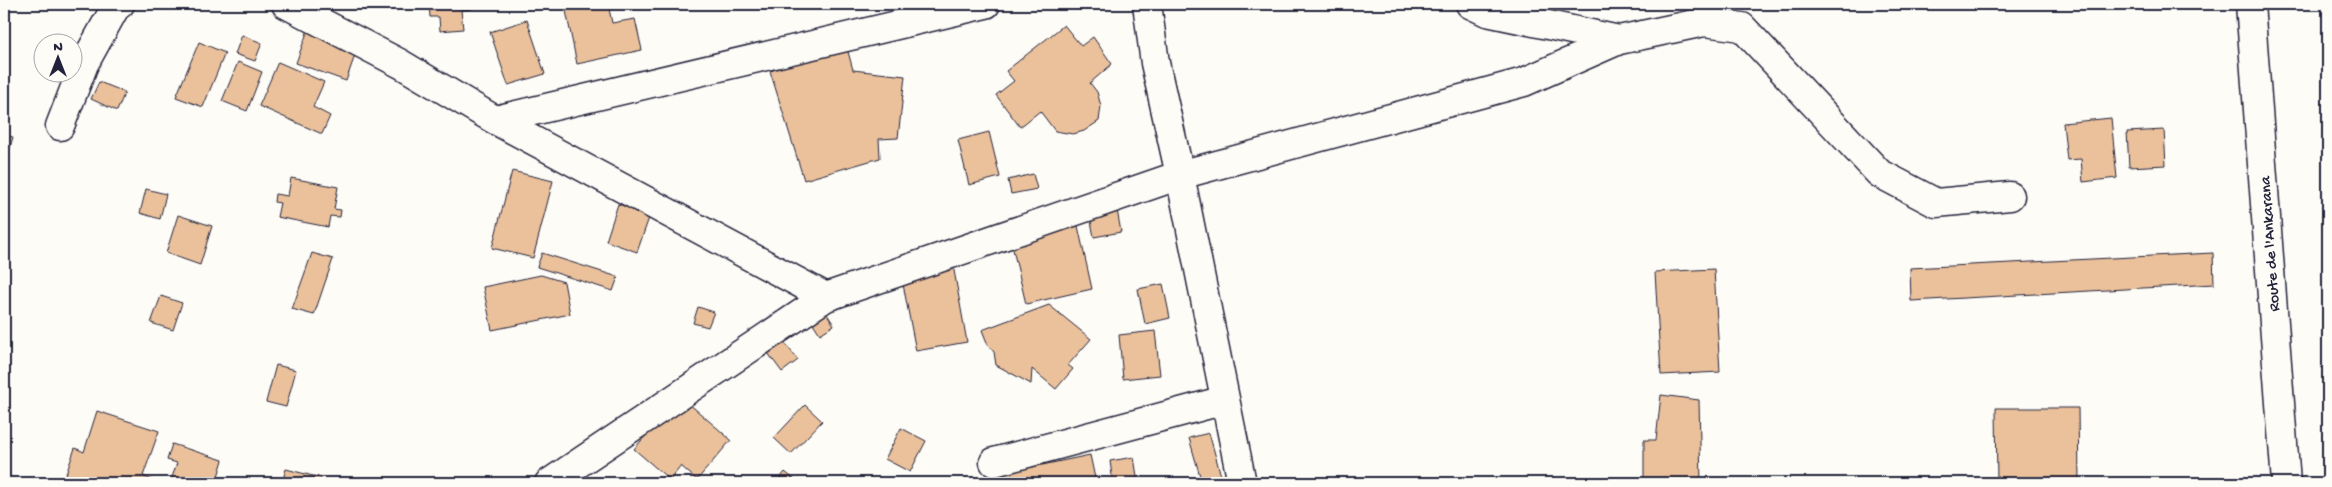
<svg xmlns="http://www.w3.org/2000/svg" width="2332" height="487" viewBox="0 0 2332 487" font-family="'Gochi Hand',sans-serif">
<rect width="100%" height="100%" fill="#fdfcf7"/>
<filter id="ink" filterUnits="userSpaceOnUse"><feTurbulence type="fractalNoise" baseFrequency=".02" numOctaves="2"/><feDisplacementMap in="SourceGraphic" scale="10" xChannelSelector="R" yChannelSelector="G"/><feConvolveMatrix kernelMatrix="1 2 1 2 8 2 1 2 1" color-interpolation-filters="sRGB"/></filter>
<g filter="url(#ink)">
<path fill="#ebc19b" stroke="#22223b" d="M429 4H472V9L461 10 463 29 440 31 439 17H430Z
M578 4H608L612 23 635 19 642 50 577 64 565 6Z
M1558 4H1589V9L1558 6Z
M527 20 545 74 508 85 490 32Z
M1064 25 1081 46 1093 37 1112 64 1090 83 1097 92 1101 106 1099 121 1084 131 1073 134 1055 131 1040 111 1020 127 996 95 1014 81 1006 71Z
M309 27 355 55 346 81 296 63Z
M242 35 262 43 255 61 235 54Z
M199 42 225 53 203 107 176 97Z
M847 48 853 70 905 76 898 138 879 139 880 158 804 180 770 71Z
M238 62 262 72 247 111 222 101Z
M278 62 324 82 313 107 330 116 322 134 259 106Z
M99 82 125 92 117 111 91 99Z
M2111 118 2117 178 2083 182 2081 159 2067 160 2063 123Z
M2164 130 2166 165 2129 167 2127 132Z
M989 132 1000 177 969 185 958 140Z
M4 135 13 137 5 165H4Z
M512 171 553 181 533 258 492 248Z
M1033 174 1037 189 1011 194 1008 180Z
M291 178 338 187 334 209 341 210 340 217 330 216 328 227 277 217 280 203 274 202 275 194 288 196Z
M146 189 166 194 160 219 140 213Z
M618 204 650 215 637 252 606 241Z
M1117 210 1121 232 1094 237 1090 216Z
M178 215 212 226 200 265 166 253Z
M1078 226 1092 289 1026 304 1011 241Z
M312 253 333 259 314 315 292 309Z
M542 253 618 277 613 291 537 267Z
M2213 253 2214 284 1911 301 1910 268Z
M953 265 967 342 916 351 901 274Z
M1714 269 1720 372 1661 375 1655 272Z
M541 275 564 282 570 314 492 330 483 287Z
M1163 284 1170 318 1145 324 1138 289Z
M161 296 182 303 173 330 151 323Z
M1049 305 1091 339 1068 365 1073 369 1056 389 1032 369 1031 384 996 365 994 352 988 345 982 330Z
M698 307 714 312 708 327 693 323Z
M825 311 834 325 820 334 811 320Z
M1155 331 1160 375 1123 379 1119 335Z
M778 334 798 360 782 372 762 345Z
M276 365 296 370 286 407 266 402Z
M1661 395 1699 400 1701 483H1644V440H1656Z
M680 396 731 440 697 480 681 466 670 480 634 449Z
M805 405 822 421 791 454 774 438Z
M1996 408H2078L2079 483H1997Z
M97 411 159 431 143 476 159 483H63L75 448 84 452Z
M901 428 926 441 910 472 885 459Z
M1209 433 1223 483H1202L1189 438Z
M172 444 223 460 216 483H170L177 463 167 460Z
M1090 455 1096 483H1006L1004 473Z
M1134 457 1138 483H1113L1110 461Z
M286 469 321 478 320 483H282Z
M785 472 799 483H776Z"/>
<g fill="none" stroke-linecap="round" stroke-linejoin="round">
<defs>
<path id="minor" d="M286 4 401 64 495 120C658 80 822 44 986 4
M1147 4 1155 63 1180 175 1242 483
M1470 4 1487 12 1619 40
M495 120 826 297 1180 175 1524 82 1619 40 1704 22 1742 27 1879 173 1936 203 2010 196
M60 126 84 64 115 8 120 4
M994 462 1225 400
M549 483 826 297"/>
<path id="primary" d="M2250 4 2286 483"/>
</defs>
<use href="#minor" stroke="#22223b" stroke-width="31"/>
<use href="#primary" stroke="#22223b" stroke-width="31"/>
<use href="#minor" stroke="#fdfcf7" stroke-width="28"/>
<use href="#primary" stroke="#fdfcf7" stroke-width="28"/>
</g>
</g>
<g text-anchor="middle" stroke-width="5" stroke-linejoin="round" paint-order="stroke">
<g font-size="16" fill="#22223b" stroke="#fdfcf7">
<text transform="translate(2268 244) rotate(-94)" y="6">Route de l'Ankarana</text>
</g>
</g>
<rect width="2332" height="487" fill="none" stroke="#fdfcf7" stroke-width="20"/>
<rect x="10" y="10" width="2312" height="467" fill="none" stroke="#22223b" stroke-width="2" filter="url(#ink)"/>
<g transform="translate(58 58)"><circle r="24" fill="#fdfcf7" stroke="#a5a5ac"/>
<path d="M0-4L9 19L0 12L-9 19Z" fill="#22223b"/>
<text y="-8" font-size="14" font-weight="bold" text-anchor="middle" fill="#22223b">N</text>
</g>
</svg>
